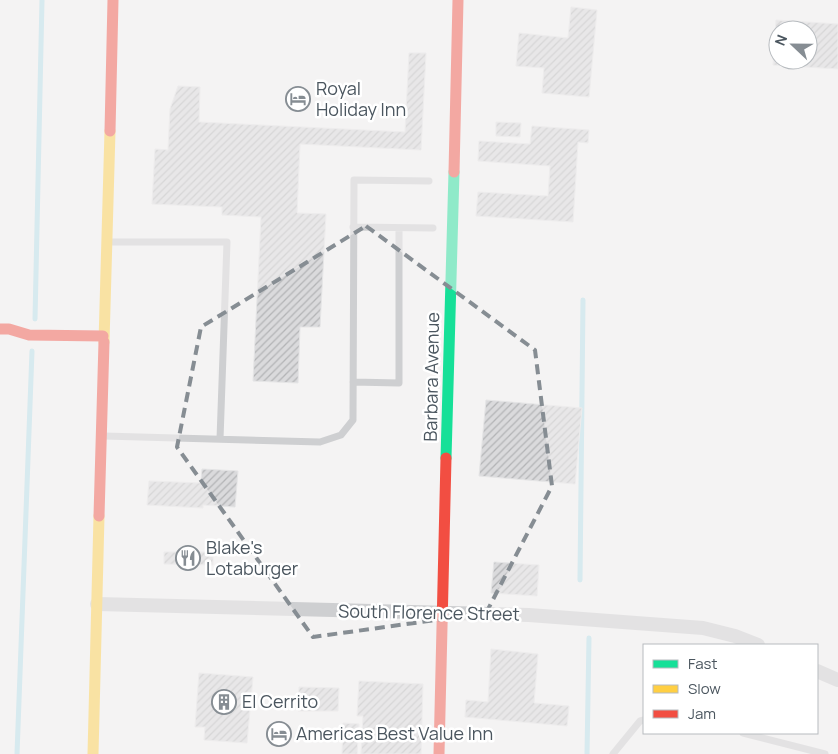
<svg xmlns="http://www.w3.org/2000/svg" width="838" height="754" viewBox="0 0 838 754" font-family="Manrope,sans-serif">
<defs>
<pattern id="building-hatch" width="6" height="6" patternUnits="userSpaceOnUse" patternTransform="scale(1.25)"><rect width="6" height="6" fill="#dadadc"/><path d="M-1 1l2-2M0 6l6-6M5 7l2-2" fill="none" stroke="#b3b4b6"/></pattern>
</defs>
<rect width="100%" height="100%" fill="#f4f3f3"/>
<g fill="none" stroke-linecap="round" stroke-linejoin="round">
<path stroke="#b3dfea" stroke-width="5" d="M35 319 42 0
M580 580 583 300
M17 754 32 351
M587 754 589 638"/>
</g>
<path fill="url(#building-hatch)" stroke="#e5e5e6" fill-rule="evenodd" d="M571 7 597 10 589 97 542 93 544 68 516 66 519 33 568 38Z
M776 20 838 24V69L773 65ZM778 30H808V60H778Z
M409 53H426L421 150 300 144 297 213 326 214 320 327H300L298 383 253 381 261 217 222 215V207L152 204 155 149 168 150 170 109 178 86 200 87 199 122 405 132Z
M496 122 521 123 520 137 496 136Z
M532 126 589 130 588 143 578 142 573 222 476 216 478 192 548 196 550 166 478 161 479 141 530 144Z
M486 400 582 408 575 484 479 476Z
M202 469 238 471 235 507 203 505V508L147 505 149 481 201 483Z
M164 552H213V565L164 564Z
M494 562 539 565 537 596 491 593Z
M491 649 538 654 534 703 569 706 567 726 465 717 466 700 488 702Z
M199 673 253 677 247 743 204 740 205 727H195Z
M359 681 423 684 421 754H361L363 716H357Z
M299 687 339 688 338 711H298Z
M343 723 359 724 357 754H342Z"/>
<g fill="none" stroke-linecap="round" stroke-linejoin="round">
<path stroke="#cecfd1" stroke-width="7" d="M353 227 433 228
M109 242H227L220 439
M353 382 399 383V228
M104 436 320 442 341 435 353 420 354 180 429 181
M743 733 825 754
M613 754 640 721 644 720"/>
<path stroke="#cecfd1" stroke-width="14" d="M97 604 529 615 703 628 735 636 758 645
M817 671 838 680"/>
<path stroke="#16e098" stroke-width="11" d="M446 458 454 172"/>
<path stroke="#ffcf43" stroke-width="11" d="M104 342 110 131
M93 754 99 516"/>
<path stroke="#f24e42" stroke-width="11" d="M110 131 113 0
M454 172 458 0
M0 329H9L29 335 103 336
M99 516 104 342
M439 754 446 458"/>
</g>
<path d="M0 0H838V754H0ZM366 226 535 350 552 486 486 613 313 637 177 447 201 327Z" fill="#f4f3f3" fill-opacity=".55" fill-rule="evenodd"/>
<path fill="none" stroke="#868d93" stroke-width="4" stroke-dasharray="10 6" stroke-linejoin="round" d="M366 226 535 350 552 486 486 613 313 637 177 447 201 327Z"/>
<defs>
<symbol id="hotel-ring" viewBox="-11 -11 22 22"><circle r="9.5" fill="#fff" stroke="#868d93" stroke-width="1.5"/><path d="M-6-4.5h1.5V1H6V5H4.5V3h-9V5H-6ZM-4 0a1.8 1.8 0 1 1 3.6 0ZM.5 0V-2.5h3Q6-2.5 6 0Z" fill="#868d93"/></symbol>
<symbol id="restaurant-ring" viewBox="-11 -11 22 22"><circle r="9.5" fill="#fff" stroke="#868d93" stroke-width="1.5"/><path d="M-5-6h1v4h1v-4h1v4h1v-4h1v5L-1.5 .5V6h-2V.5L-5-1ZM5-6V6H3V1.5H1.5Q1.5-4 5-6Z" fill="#868d93"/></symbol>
<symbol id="building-ring" viewBox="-11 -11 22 22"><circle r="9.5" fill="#fff" stroke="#868d93" stroke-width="1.5"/><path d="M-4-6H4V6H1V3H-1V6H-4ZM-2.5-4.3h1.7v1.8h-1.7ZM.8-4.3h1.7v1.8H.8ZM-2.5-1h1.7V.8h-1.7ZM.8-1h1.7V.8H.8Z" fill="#868d93"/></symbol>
</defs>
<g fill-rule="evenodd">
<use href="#hotel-ring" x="284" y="85" width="28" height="28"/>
<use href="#restaurant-ring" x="174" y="544" width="28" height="28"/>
<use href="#building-ring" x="210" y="688" width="28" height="28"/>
<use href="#hotel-ring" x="265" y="720" width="28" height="28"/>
</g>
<g text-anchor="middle" stroke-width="5" stroke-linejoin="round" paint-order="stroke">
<g font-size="18" fill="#4b565f" stroke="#fff" text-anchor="start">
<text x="316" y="95">Royal<tspan x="316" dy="21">Holiday Inn</tspan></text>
<text x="206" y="554">Blake's<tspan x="206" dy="21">Lotaburger</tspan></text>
<text x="242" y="708">El Cerrito</text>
<text x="296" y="740">Americas Best Value Inn</text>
</g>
<g font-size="18" fill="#4b565f" stroke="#fff">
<text transform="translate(432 377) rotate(-89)" y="6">Barbara Avenue</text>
<text transform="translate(429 613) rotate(1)" y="6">South Florence Street</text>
</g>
</g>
<rect x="643" y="644" width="175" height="90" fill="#ffffff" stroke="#b7bbbf"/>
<rect x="653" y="660" width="25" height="8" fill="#16e098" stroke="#b7bbbf"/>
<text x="688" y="669" font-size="15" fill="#4b565f">Fast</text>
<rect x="653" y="685" width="25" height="8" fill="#ffcf43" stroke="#b7bbbf"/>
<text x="688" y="694" font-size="15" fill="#4b565f">Slow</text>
<rect x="653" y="710" width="25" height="8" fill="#f24e42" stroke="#b7bbbf"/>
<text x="688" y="719" font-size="15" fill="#4b565f">Jam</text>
<g transform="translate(793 45) rotate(292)"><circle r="24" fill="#ffffff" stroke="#b7bbbf"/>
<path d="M0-4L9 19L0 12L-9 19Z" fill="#868d93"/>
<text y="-8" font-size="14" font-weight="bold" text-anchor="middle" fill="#4b565f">N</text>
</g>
</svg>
